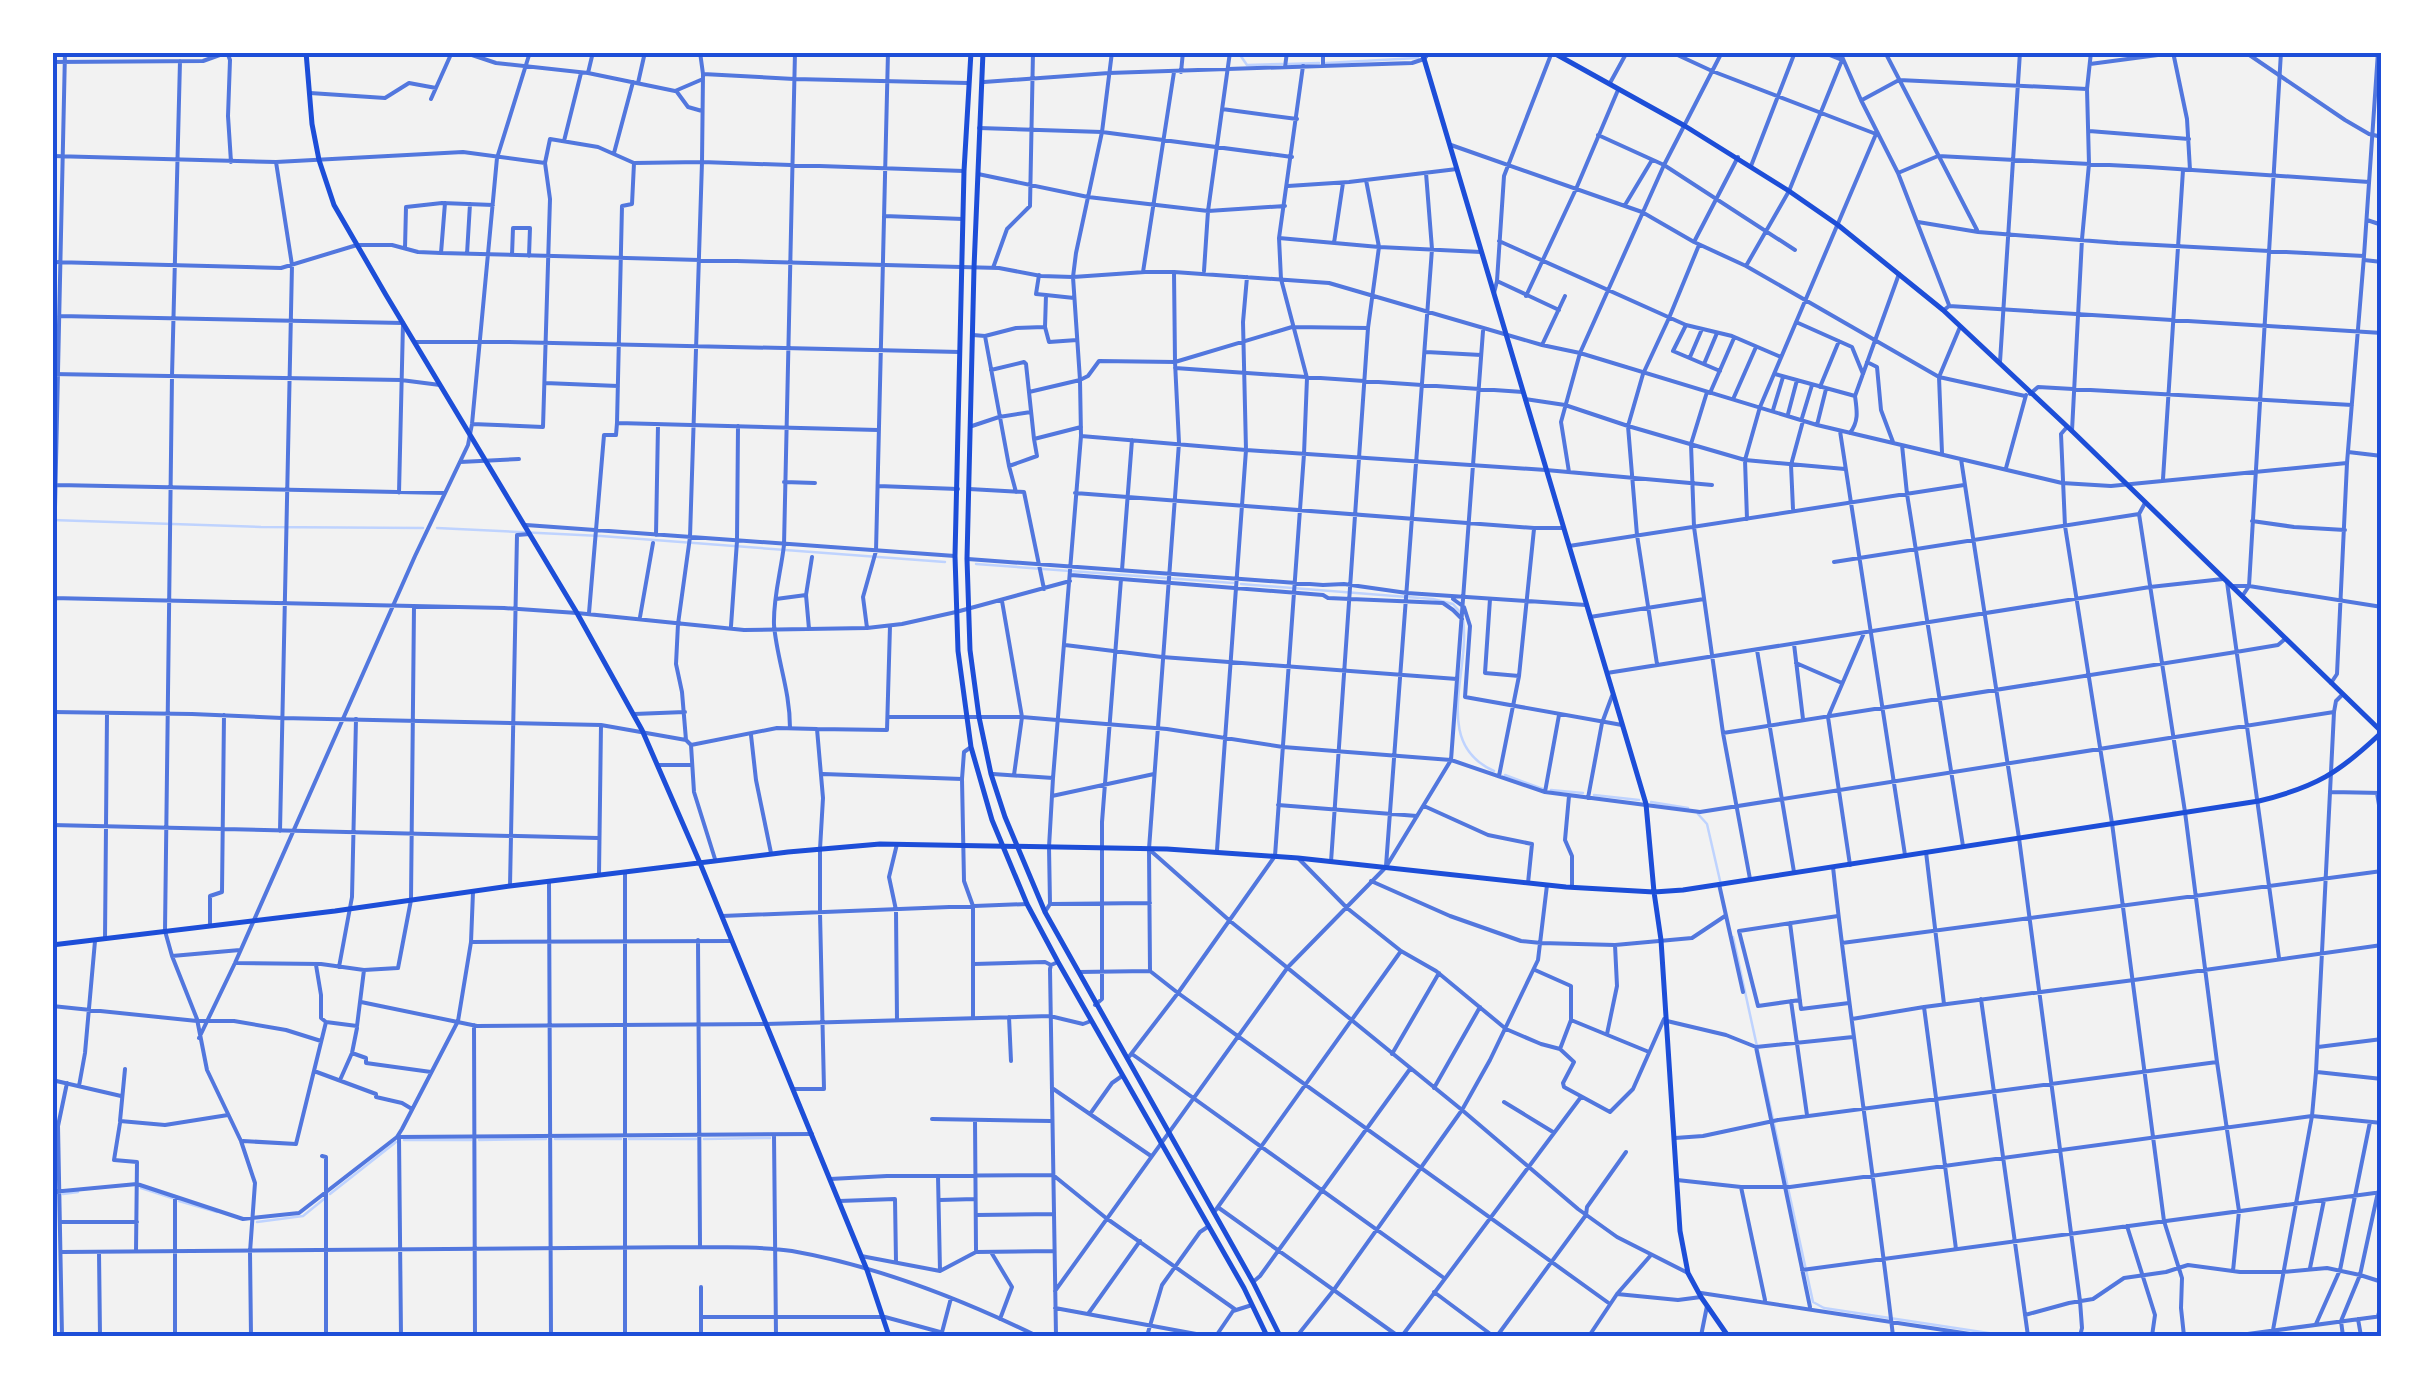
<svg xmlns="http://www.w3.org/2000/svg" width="2434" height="1389" viewBox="0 0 2434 1389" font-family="'Noto Sans',sans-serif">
<rect width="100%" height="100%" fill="#f2f2f2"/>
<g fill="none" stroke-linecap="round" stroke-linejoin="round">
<path stroke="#bfd3fe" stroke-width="2.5" d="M1238 52 1247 65 1282 64
M1326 63 1418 58
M1287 64 1319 63
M52 520 261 527 423 528
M437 528 601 536 945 562
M976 564 1233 583
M1241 584 1433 599 1453 604 1460 612
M1463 619C1471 671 1431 743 1494 771
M1505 775 1543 789
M1551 790 1583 793
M1594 795 1639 800
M1651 802 1688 808
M1698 814 1707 824 1721 885
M1733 937 1813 1302 1824 1308 2008 1336
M555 1139H621
M629 1139H696
M704 1139 770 1138
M404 1140H471
M479 1140 546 1139
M141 1188 172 1198
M63 1194 78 1192
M330 1194 396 1142
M52 1195H56
M179 1201 217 1212
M257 1222 303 1216 324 1199"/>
<path stroke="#5277de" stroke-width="4" d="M227 52 230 60 228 116 231 162
M463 52 496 63 588 73 675 91 703 79
M1671 52 1712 71 1876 134 1760 407 1745 460 1747 519
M1840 52 1861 100 1898 173 1949 305
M1885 52 1977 230
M2173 52 2187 119 2190 170
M180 61 172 376 165 931 172 956 197 1019 207 1070 241 1141 255 1183 250 1252 251 1336
M52 62 203 61 228 52
M2090 64 2173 53
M1323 66V52
M1285 67 1287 52
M1181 72 1183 52
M588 73 593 52
M703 74 794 79 968 83
M984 82 1109 73 1412 63 1424 59 1430 52
M638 83 645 52
M1610 83 1627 52
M677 92 688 107 702 111
M310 93 385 98 409 83 436 88
M431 99 452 52
M1862 100 1899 80 2087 89
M1222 109 1297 119
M979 128 1102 132 1292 157
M2089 131 2189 139
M1598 135 1664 165 1795 250
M564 141 581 73
M1451 145 1642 212 1694 242 1746 266 1939 377 2025 396
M614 153 633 82
M52 156 276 162 463 152 545 163
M276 162 292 265 280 831
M1751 166 1795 52
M1898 173 1938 156 2148 167 2369 182
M978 174 1088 197 1208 211 1285 206
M1288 186 1349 182 1457 169
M1625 205 1652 160
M884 216 963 219
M2367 220 2382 225
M1918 222 1978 232 2118 243 2364 256
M1279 238 1379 247 1481 252
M1499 241 1686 325 1732 336 1781 357
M1694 242 1738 157
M1334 243 1343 183
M405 248 406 207 442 203 493 205
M441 253 445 203
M467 254 470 204
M512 255 513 228H530L529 256
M2364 260 2382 262
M52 262 281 268 357 245H392L418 252 441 253 999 268 1041 276 1073 277 1145 272H1174L1329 283 1542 345 1580 353 1817 425 2062 483 2111 486 2347 463
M1746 266 1789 191 1842 60 1822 52
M993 268 1007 229 1030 206 1033 52
M1204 271 1208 211 1230 52
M1143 272 1174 72
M1039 275 1036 294 1046 295
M1497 281 1559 310
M1494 293 1497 281 1504 176 1552 52
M1526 296 1576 189 1618 90
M1074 298 1046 295 1045 327 1049 342 1077 340
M1944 310 1949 306 2382 333
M59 316 403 323 399 493
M1796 322 1852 347 1863 374
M1686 325 1673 351 1720 371
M973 335 985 336 1009 466 1016 492
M985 336 1016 328 1044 327
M415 342H509L960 352
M1542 345 1565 296
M1426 352 1481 355
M1690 357 1702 329
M1867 362 1877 367 1881 410 1893 442
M2000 362 2020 52
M1704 364 1717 333
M1175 368 1523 392
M991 370 1024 362 1026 364 1034 439 1037 456 1009 466
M52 374 401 380 440 385
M1775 374 1855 396
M545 383 618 386
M1820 387 1839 341
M1029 392 1080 380 1088 376 1099 361 1175 362 1292 327 1368 328
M1707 392 1691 444 1694 527 1723 733 1750 879
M1710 393 1734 338
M2030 394 2038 387 2352 405
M1734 397 1756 347
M1525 399 1565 405 1628 426 1745 460 1845 469
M1773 410 1783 377
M1788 414 1797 380
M1802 418 1812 385
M618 423 878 430
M472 424 543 427 550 199 545 163 550 139 598 147 634 163 702 162 964 171
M1817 425 1826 389
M972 426 999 417 1031 412
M2067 427 2061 434 2065 526 2112 823 2164 1221 2182 1278 2181 1308 2184 1336
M1840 431 1905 855
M2072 431 2082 239 2089 164 2087 89 2091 52
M1850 433C1859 421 1857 411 1855 396L1899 274
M1081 436 1246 450 1546 470 1712 485
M1034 439 1081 427
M1902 445 1907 494 1963 846
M2348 452 2382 456
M1942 453 1939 377 1960 327
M1961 459 2019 838 2080 1301 2082 1328 2080 1336
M460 462 519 459
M2006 468 2026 395
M1569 472 1561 422 1580 353 1664 165 1722 52
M2163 479 2183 170
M784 482 815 483
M57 485 445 493
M878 486 958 489
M969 489 1024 492 1044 589
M1075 493 1534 528H1563
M1793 509 1791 465 1803 421
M2139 514 2185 812 2217 1062 2239 1211 2233 1271
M2252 521 2294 527 2345 530
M526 525 955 556
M656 535 658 425
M1569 546 1964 485
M968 559 1323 585 1344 584 1407 593 1586 605
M1834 562 2139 514 2145 503
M1122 570 1132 440
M1071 575 1323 595 1328 598 1443 603 1453 610 1462 619
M2227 582 2279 958
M2233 586H2249L2382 607
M2243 595 2249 586 2281 52
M52 598 504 608 577 613 744 630 867 628 902 624 956 612 1070 581
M776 599 806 595
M1453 599 1464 607 1470 626 1465 697 1622 725
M1490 599 1485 673 1519 676
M1002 601 1022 717 1014 775
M589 613 604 435H616L617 423 622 206 632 204 634 163
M640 617 653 543
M1590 617 1704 599
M731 626 737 541 738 426
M867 628 863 597 876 551 888 52
M809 629 806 595 812 557
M52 644 65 52
M1794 644 1803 719
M1065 645 1162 657 1457 679
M1757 650 1794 872
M1796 663 1842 683
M1657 664 1637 535 1628 426 1643 374 1669 318 1699 245
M1607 673 2150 587 2223 579
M2331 683 2337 674 2347 463 2364 256 2378 52
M52 712 192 714 282 718 601 725 686 740 691 745 694 792 715 859
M634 714 685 712
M888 717H1022L1057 720 1167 729 1283 747 1451 760 1545 792 1700 812 2334 712
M790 728C790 690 777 660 774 625 773 597 781 572 784 545L795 52
M817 729 887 730 890 626
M1723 733 2236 652 2278 645 2285 639
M751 735 756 780 771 853
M686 740 682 692 676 664 678 624 690 537 702 162 703 74 700 52
M691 745 777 728 817 729 823 798 820 849V913L824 1089H793
M658 765H692
M823 774 962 779 964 752 971 747
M993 774 1053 778
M1499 776 1519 676 1534 529
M962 779 964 881 973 906V1018
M1545 792 1559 715
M2331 792 2382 793
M2377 793 2382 823
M1052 796 1154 774
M1569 796 1565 840 1572 856V887
M1588 798 1602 723 1612 696
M1278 805 1417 816
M1424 806 1488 835 1532 844 1528 883
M52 825 598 838
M897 844 889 877 896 910 897 1020
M1217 850 1246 450 1243 322 1247 277
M1151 851 1230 921 1462 1110 1578 1209 1617 1237 1688 1273
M1926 852 1944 1004
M1299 859 1347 908 1401 951 1436 971 1506 1029 1541 1044 1560 1049 1574 1062 1563 1083 1564 1087 1610 1112 1633 1089 1664 1019
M1331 862 1368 328 1379 247 1366 180
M1850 865 1828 717 1864 633
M1386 866 1432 249 1426 173
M1833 867C1850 1024 1875 1180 1893 1336
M625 872V1336
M599 875 601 725
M1371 881 1450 916 1521 941 1541 943 1615 945 1692 938 1725 916
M549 882 551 1336
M1719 884 1743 992
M510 886 517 535 530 534
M1050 904 1049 847 1053 778 1081 436 1080 380 1073 277 1076 253 1102 132 1112 52
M1045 912 1050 904 1150 903
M722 916 1027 904
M1790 923 1801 1009 1849 1003
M210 926V896L222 892 224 715
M105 939 107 714
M698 940 700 1246
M472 942 732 941
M1842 943 2382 871
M172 956 240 950
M237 963 321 964 364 970 398 968 411 900 414 606
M974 964 1045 962 1051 965
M316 965 321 995V1018L326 1022
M339 967 352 897 356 719
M1535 970 1571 986V1020L1560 1049
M1150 971 1178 993 1610 1304
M1079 972 1150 971 1149 849 1179 443 1175 362 1174 272
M1981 999 2028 1336
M1800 1000 1758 1006 1739 931 1838 916
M1791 1001 1807 1115
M361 1002 477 1026 766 1024 1050 1016 1083 1024 1091 1021
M1095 1005 1102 999V822L1121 579
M52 1006 197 1021H234L286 1030 321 1041
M1924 1007 1956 1249
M1009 1017 1011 1061
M1852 1019 1924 1007 2134 980 2382 945
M1571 1020 1649 1052
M1667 1021 1726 1035 1756 1047 1853 1037
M474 1025 475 1336
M1607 1034 1617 986 1615 945
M199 1038 235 963 415 556 468 445 472 424 497 158 530 52
M1756 1047 1810 1307
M2318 1047 2382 1039
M352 1053 366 1058V1063L431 1072
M1132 1054 1444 1278
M1392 1054 1439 973
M1128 1058 1178 993 1275 856 1304 454 1307 378 1281 279 1279 238 1303 66
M125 1069 120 1121 165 1125 228 1115
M314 1071 376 1094V1097L402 1103 412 1109
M2317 1072 2382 1079
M52 1080 121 1096
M340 1080 352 1053 357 1028
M79 1086 85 1053 95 941
M1052 1088 1151 1156
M1434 1088 1480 1007
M1504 1102 1553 1132
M1090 1114 1112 1083 1122 1076
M932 1119 1051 1121
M975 1120 976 1250
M120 1123 114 1160 137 1162 136 1251
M774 1135 776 1336
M397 1137 812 1134
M399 1138 401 1336
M1675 1138 1703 1136 1778 1120 2217 1062
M243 1141 296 1144 326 1022 357 1026 364 970
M322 1156 326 1157V1336
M938 1176 940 1271
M830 1179 887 1176 1053 1175 1106 1218 1236 1310
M1677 1180 1741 1187H1790L2312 1116 2382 1123
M1741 1187 1765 1300
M52 1192 137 1184 243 1219 299 1213 397 1137 402 1129 458 1021 471 942 473 892
M175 1197V1336
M940 1200 975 1199
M839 1201 895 1199 896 1262
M1219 1208 1398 1336
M1215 1211 1401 951
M976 1215 1054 1214
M62 1222H137
M2127 1226 2155 1315 2152 1336
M62 1252 700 1247C730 1248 762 1246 792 1251 877 1266 959 1298 1037 1336
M99 1252 100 1336
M991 1252 1012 1287 1000 1319
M861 1256 940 1271 976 1252 1054 1251
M2310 1268 2324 1200
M1802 1270 2382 1192
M1253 1282 1260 1276 1278 1251 1410 1069
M701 1287V1336
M1055 1291 1288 967 1386 867 1451 760 1483 331
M1434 1292 1493 1336
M1701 1293 1983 1336
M1617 1294 1678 1300 1701 1297
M1055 1308 1207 1336
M1088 1314 1140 1241
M2025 1315 2069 1303 2093 1299 2124 1278 2166 1272 2188 1265 2240 1272H2283L2327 1268 2360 1275 2382 1282
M2378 1316 2382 1302
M701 1317H885L940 1332
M2358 1319 2361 1336
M2316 1324 2340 1270 2370 1122
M62 1336 58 1126 67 1083
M941 1336 951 1298
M1056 1336 1050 969 1051 965 1058 962
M1147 1336 1162 1285 1200 1232 1209 1226
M1216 1336 1233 1311 1252 1305
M1297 1336 1333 1291 1462 1110 1490 1060 1538 960 1547 885
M1402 1336 1581 1097
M1497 1336 1586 1215 1587 1207 1626 1152
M1589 1336 1617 1294 1651 1255
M1701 1336 1707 1306
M2233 1336 2382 1316
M2275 1336 2273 1330 2312 1116 2316 1072 2334 712 2336 701 2342 695
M2343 1336 2341 1321 2360 1275 2378 1192"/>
<path stroke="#5277de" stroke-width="4" d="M2245 52 2345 120 2369 134 2382 137"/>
<path stroke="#1d4ed8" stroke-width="5" d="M306 52 312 124 319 160 334 205 386 295 577 613 642 730 700 863 867 1270 889 1336
M1422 52 1646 804 1654 892 1661 940 1680 1231 1688 1273 1701 1297 1728 1336
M52 945 335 911 510 886 788 852 880 844 1167 849 1298 858 1566 887 1654 892 1683 890 2259 801C2316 787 2339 773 2382 732"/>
<path stroke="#1d4ed8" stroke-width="5" d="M1552 52 1685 126 1789 191 1838 225 1943 310 2072 431 2382 732"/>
<path stroke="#1d4ed8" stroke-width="5" d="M971 52 964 171 955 556 958 651 971 747 992 820 1027 904 1058 962 1244 1288 1267 1336
M983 52 974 268 967 559 970 650 979 717 991 774 1005 817 1045 912 1253 1282 1280 1336"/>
</g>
<rect width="2434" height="1389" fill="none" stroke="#ffffff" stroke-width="110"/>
<rect x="55" y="55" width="2324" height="1279" fill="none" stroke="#1d4ed8" stroke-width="4"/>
</svg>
